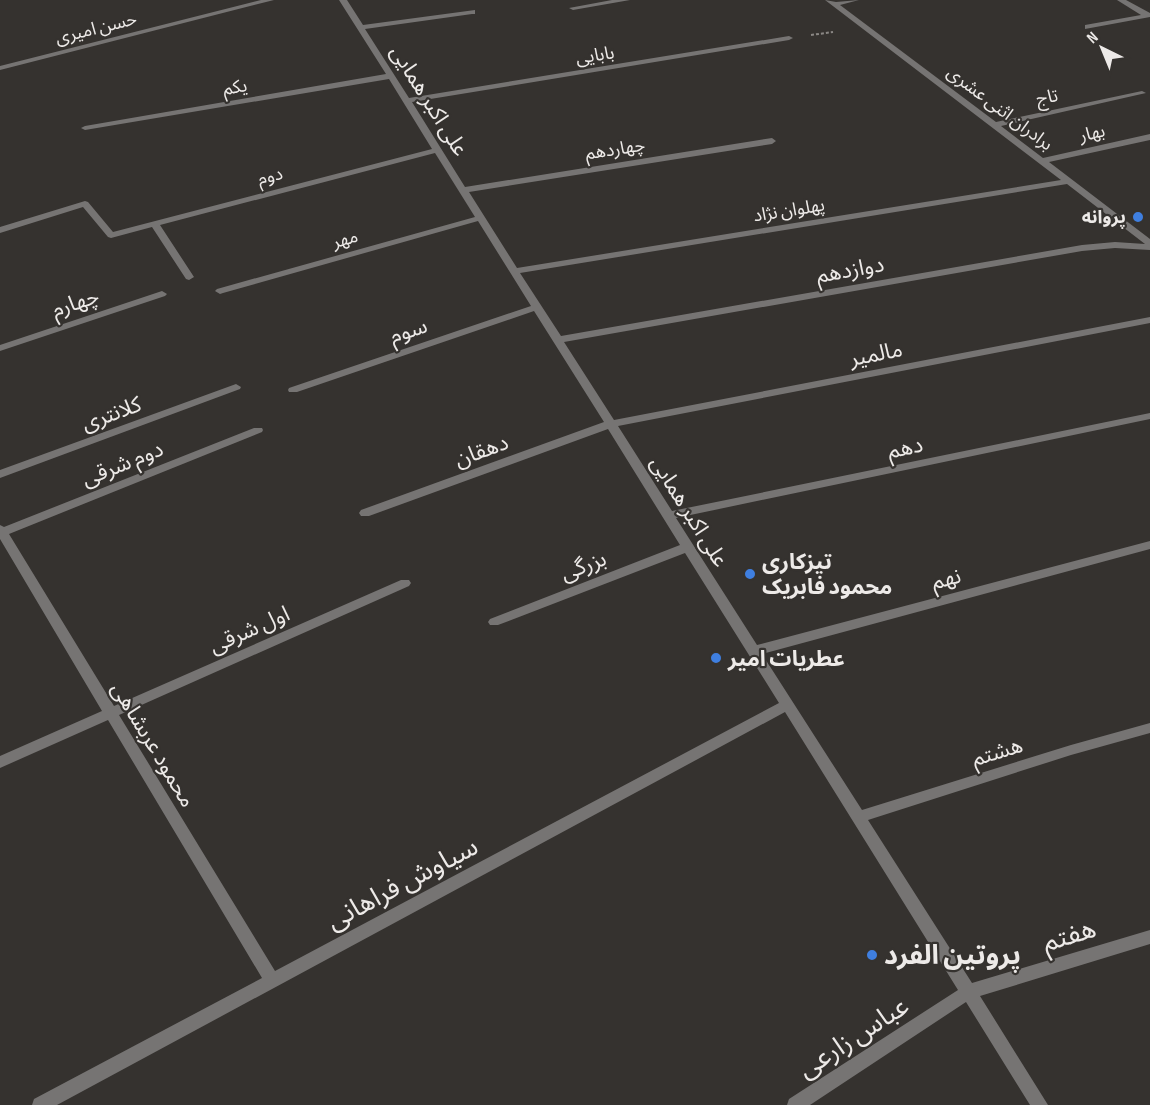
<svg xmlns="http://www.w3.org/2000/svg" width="1150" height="1105" viewBox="0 0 1150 1105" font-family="'Sofia Sans Condensed','Noto Sans Arabic',sans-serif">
<rect width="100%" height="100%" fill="#35322f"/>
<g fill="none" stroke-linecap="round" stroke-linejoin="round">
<path stroke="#8a8784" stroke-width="2" stroke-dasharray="3 2" stroke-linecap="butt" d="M811 35 833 32"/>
<path fill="#767473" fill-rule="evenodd" d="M261 0H274L0 70V66Z
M339 0H347L363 25 475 10V14H472L365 29 409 98 789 36 793 38 789 40 412 102 465 187 772 138 776 141 772 144 469 192 517 268 1061 180 825 0 836 2 859 0 840 5 996 122 1142 91 1146 93 1001 126 1043 158 1150 134V140L1049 162 1150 239V250L1115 248 1082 251 564 342 614 420 1150 317V323L618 426 672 511 1150 413V419L676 518 757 645 1150 541V549L762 654 862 810 1071 745 1150 723V733L1071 755 868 820 972 983 1150 930V944L980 996 1048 1105H1030L966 1002 810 1105H787L789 1099 958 990 785 712 57 1105H32L34 1099 262 978 108 720 0 768V756L102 711 0 539V525L4 527 254 428H262L263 430 262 432 9 534 114 706 401 580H409L411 583 409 586 119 715 275 971 779 703 685 553 498 625H490L488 622 490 619 680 545 608 429 369 516H361L359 513 361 510 604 422 534 311 297 392H289L288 390 289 388 531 306 478 221 223 293 220 294 215 291 217 289 475 217 435 153 160 225 194 277 189 280 186 279 152 227 111 238 108 237 83 207 0 233V227L85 201 88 202 113 232 432 149 389 79 85 130 81 128 85 126 386 74ZM1067 184 1145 244 1115 242 1082 245 561 336 520 273Z
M612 0H630L573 10 569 8Z
M1117 0H1126L1150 13V17L1085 29V25L1141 15Z
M162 291 167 294 165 296 0 351V345Z
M236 384 241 387 240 389 0 478V470Z"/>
</g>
<g fill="#3f7fe0" stroke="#35322f" stroke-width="2">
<circle cx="1138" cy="217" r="6"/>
<circle cx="750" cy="574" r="6"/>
<circle cx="716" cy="658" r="6"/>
<circle cx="872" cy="955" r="6"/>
</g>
<g text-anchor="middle" stroke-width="4.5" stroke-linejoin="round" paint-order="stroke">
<g font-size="18" fill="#edeae8" stroke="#35322f">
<text transform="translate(96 28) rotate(-14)" y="6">حسن امیری</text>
<text transform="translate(595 55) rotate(-9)" y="6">بابایی</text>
<text transform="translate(235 87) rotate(-10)" y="6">یکم</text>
<text transform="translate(1047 97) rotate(-12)" y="6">تاج</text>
<text transform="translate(1000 108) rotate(37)" y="6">برادران اثنی عشری</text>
<text transform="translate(1092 133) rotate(-13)" y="6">بهار</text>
<text transform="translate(615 149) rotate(-9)" y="6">چهاردهم</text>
<text transform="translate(270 176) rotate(-15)" y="6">دوم</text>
<text transform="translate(789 210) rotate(-9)" y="6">پهلوان نژاد</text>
<text transform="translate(345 239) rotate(-16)" y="6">مهر</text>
</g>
<g font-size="18" font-weight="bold" fill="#edeae8" stroke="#35322f" text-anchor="end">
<text x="1126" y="223">پروانه</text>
</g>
<g font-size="22" fill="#edeae8" stroke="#35322f">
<text transform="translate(430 100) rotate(58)" y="8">علی اکبر همایی</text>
<text transform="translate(850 269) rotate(-10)" y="8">دوازدهم</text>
<text transform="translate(75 302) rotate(-19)" y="8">چهارم</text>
<text transform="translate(408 330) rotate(-19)" y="8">سوم</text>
<text transform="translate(876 353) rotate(-11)" y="8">مالمیر</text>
<text transform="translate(111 413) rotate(-20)" y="8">کلانتری</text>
<text transform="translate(905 447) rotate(-12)" y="8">دهم</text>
<text transform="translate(481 450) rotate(-20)" y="8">دهقان</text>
<text transform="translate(122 463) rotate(-22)" y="8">دوم شرقی</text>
<text transform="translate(690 511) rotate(58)" y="8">علی اکبر همایی</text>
<text transform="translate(583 565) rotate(-21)" y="8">بزرگی</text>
<text transform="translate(946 578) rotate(-15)" y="8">نهم</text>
<text transform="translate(249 629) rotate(-24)" y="8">اول شرقی</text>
<text transform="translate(154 744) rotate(59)" y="8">محمود عربشاهی</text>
<text transform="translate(997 751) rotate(-17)" y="8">هشتم</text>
</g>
<g font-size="22" font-weight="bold" fill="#edeae8" stroke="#35322f" text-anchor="start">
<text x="762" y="569">تیزکاری<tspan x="762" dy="25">محمود فابریک</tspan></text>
<text x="728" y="666">عطریات امیر</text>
</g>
<g font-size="27" fill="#edeae8" stroke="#35322f">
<text transform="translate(402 883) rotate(-28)" y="9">سیاوش فراهانی</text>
<text transform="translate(1069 935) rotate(-17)" y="9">هفتم</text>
<text transform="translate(853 1037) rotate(-33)" y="9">عباس زارعی</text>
</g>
<g font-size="27" font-weight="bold" fill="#edeae8" stroke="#35322f" text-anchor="start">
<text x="884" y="964">پروتین الفرد</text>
</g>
</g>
<g transform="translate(1102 48) rotate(317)" stroke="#35322f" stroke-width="4.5" paint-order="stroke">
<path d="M0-4.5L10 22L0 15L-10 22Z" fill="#edeae8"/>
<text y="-9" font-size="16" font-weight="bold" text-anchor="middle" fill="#edeae8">N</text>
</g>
</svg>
